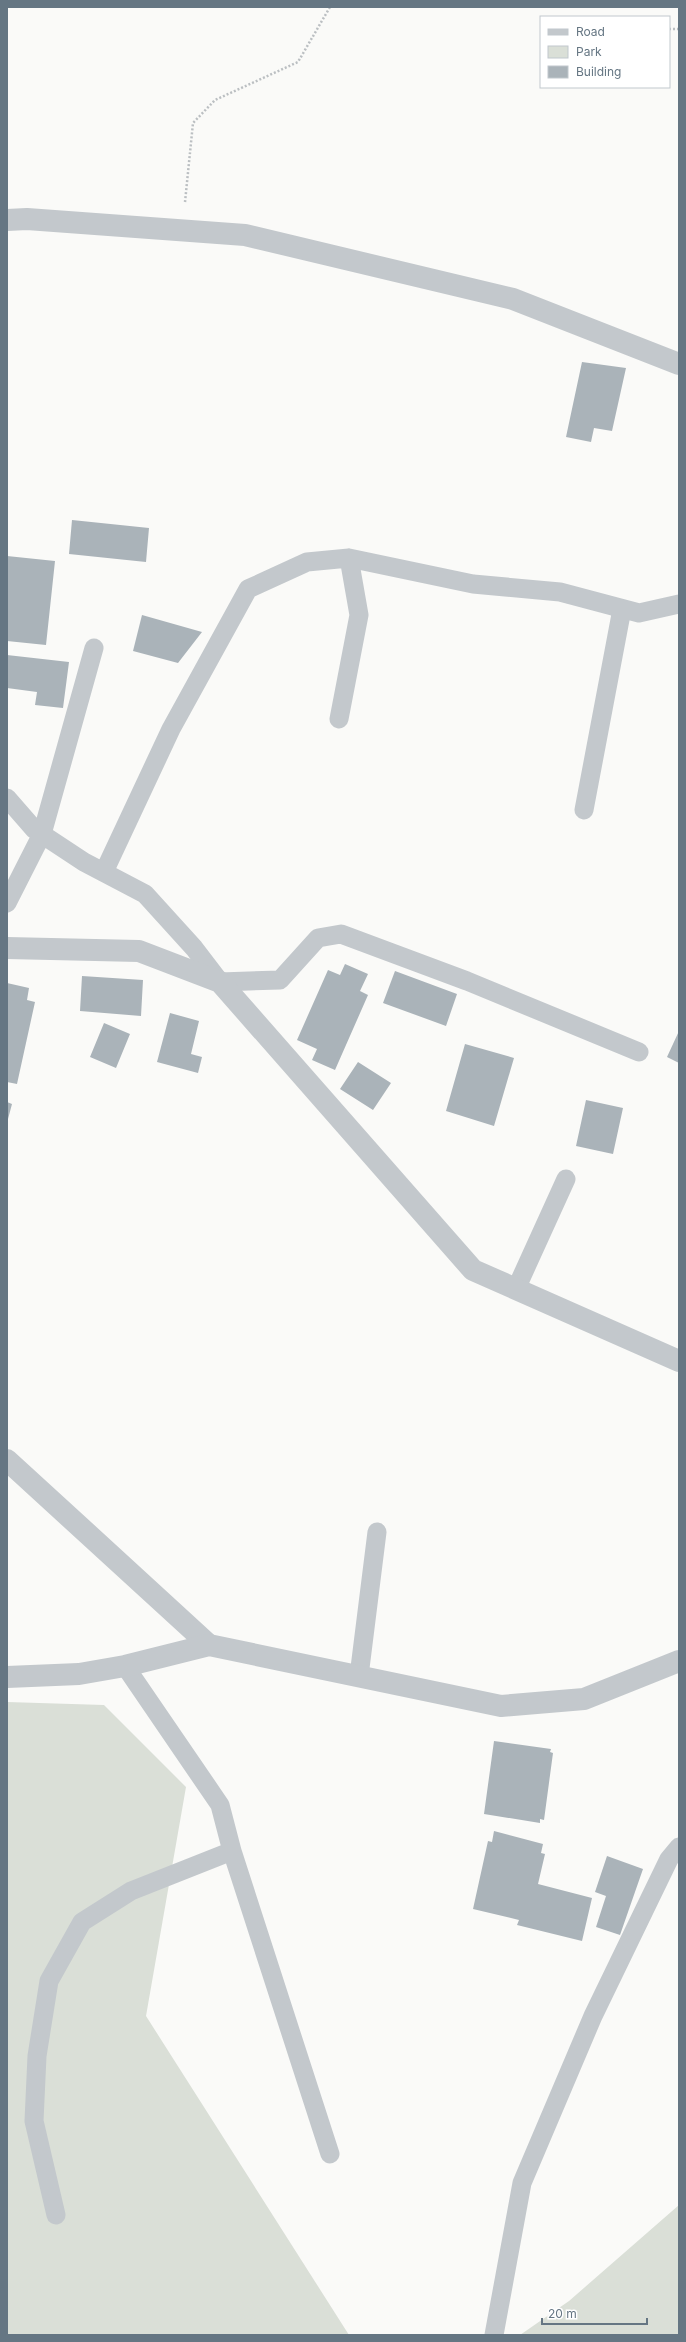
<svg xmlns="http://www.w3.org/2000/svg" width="686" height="2342" viewBox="0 0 686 2342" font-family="Inter,sans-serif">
<rect width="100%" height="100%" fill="#fafaf8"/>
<path fill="#dadfd7" d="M7 1702 104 1705 186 1787 146 2016 349 2335H7Z
M679 2205V2335H520L569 2301Z"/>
<path fill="#aab3b9" d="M582 362 626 368 612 431 594 428 591 442 566 437Z
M72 520 149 528 146 562 69 554Z
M7 556 55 561 46 645 7 641Z
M142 615 202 632 178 663 133 651Z
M7 655 69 662 63 708 35 705 37 692 7 688Z
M345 964 368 974 360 991 368 995 335 1070 312 1060 317 1049 297 1040 328 970 340 975Z
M395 971 457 994 446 1026 383 1003Z
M82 976 143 980 141 1016 80 1011Z
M7 983 29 988 27 1000 35 1002 17 1084 7 1082Z
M170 1013 199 1021 191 1054 202 1057 198 1073 157 1062Z
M104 1023 130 1034 116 1068 90 1057Z
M679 1031V1063L667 1057Z
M465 1044 514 1058 494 1126 446 1111Z
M358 1062 391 1083 373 1110 340 1089Z
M586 1100 623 1108 613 1154 576 1146Z
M7 1102 12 1104 8 1119H7Z
M494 1741 551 1749 550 1752 553 1753 544 1820 540 1819V1823L484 1814Z
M494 1831 543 1844 541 1853 545 1854 538 1884 592 1898 582 1941 517 1925 519 1920 473 1909 488 1841 492 1842Z
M607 1856 643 1869 620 1935 596 1927 606 1896 595 1892Z"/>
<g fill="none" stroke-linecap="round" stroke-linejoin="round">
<path stroke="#bbbfc2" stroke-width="2.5" stroke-dasharray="2 2" stroke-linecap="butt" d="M669 29H679
M185 202 193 123 215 100 298 62 330 7"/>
<path stroke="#c3c8cc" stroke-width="19" d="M339 719 359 615 349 558
M7 798 34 829 84 862 145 894 194 948 220 982 280 980 318 938 341 934 467 981 639 1052
M584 810 622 609
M104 872 171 729 248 589 307 562 349 558 473 584 560 592 639 613 679 604
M7 903 42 834 94 648
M516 1289 566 1179
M125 1666 220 1805 232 1851 330 2154
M359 1676 377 1532
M56 2215 34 2121 37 2056 49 1981 82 1922 131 1891 232 1851
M494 2335 522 2183 593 2016 669 1859 679 1847"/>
<path stroke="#c3c8cc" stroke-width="22" d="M7 220 27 219 245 235 513 299 679 364
M7 948 139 951 220 982 473 1270 679 1361
M7 1460 209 1645"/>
<path stroke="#c3c8cc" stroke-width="22" d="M7 1677 79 1674 125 1666 209 1645 501 1706 584 1699 679 1661"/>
</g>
<rect width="686" height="2342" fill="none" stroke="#657683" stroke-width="16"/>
<rect x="540" y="16" width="130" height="72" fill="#ffffff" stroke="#c1c8cd"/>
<rect x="548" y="29" width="20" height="6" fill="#c3c8cc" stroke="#c1c8cd"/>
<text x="576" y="36" font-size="12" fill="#657683">Road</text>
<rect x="548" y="46" width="20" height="12" fill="#dadfd7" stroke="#c1c8cd"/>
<text x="576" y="56" font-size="12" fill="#657683">Park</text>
<rect x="548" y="66" width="20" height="12" fill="#aab3b9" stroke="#c1c8cd"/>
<text x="576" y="76" font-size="12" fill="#657683">Building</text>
<path d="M542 2318v6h105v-6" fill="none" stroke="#657683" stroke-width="2"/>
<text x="548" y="2318" font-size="12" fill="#657683" stroke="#ffffff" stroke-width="3" paint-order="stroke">20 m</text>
</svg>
